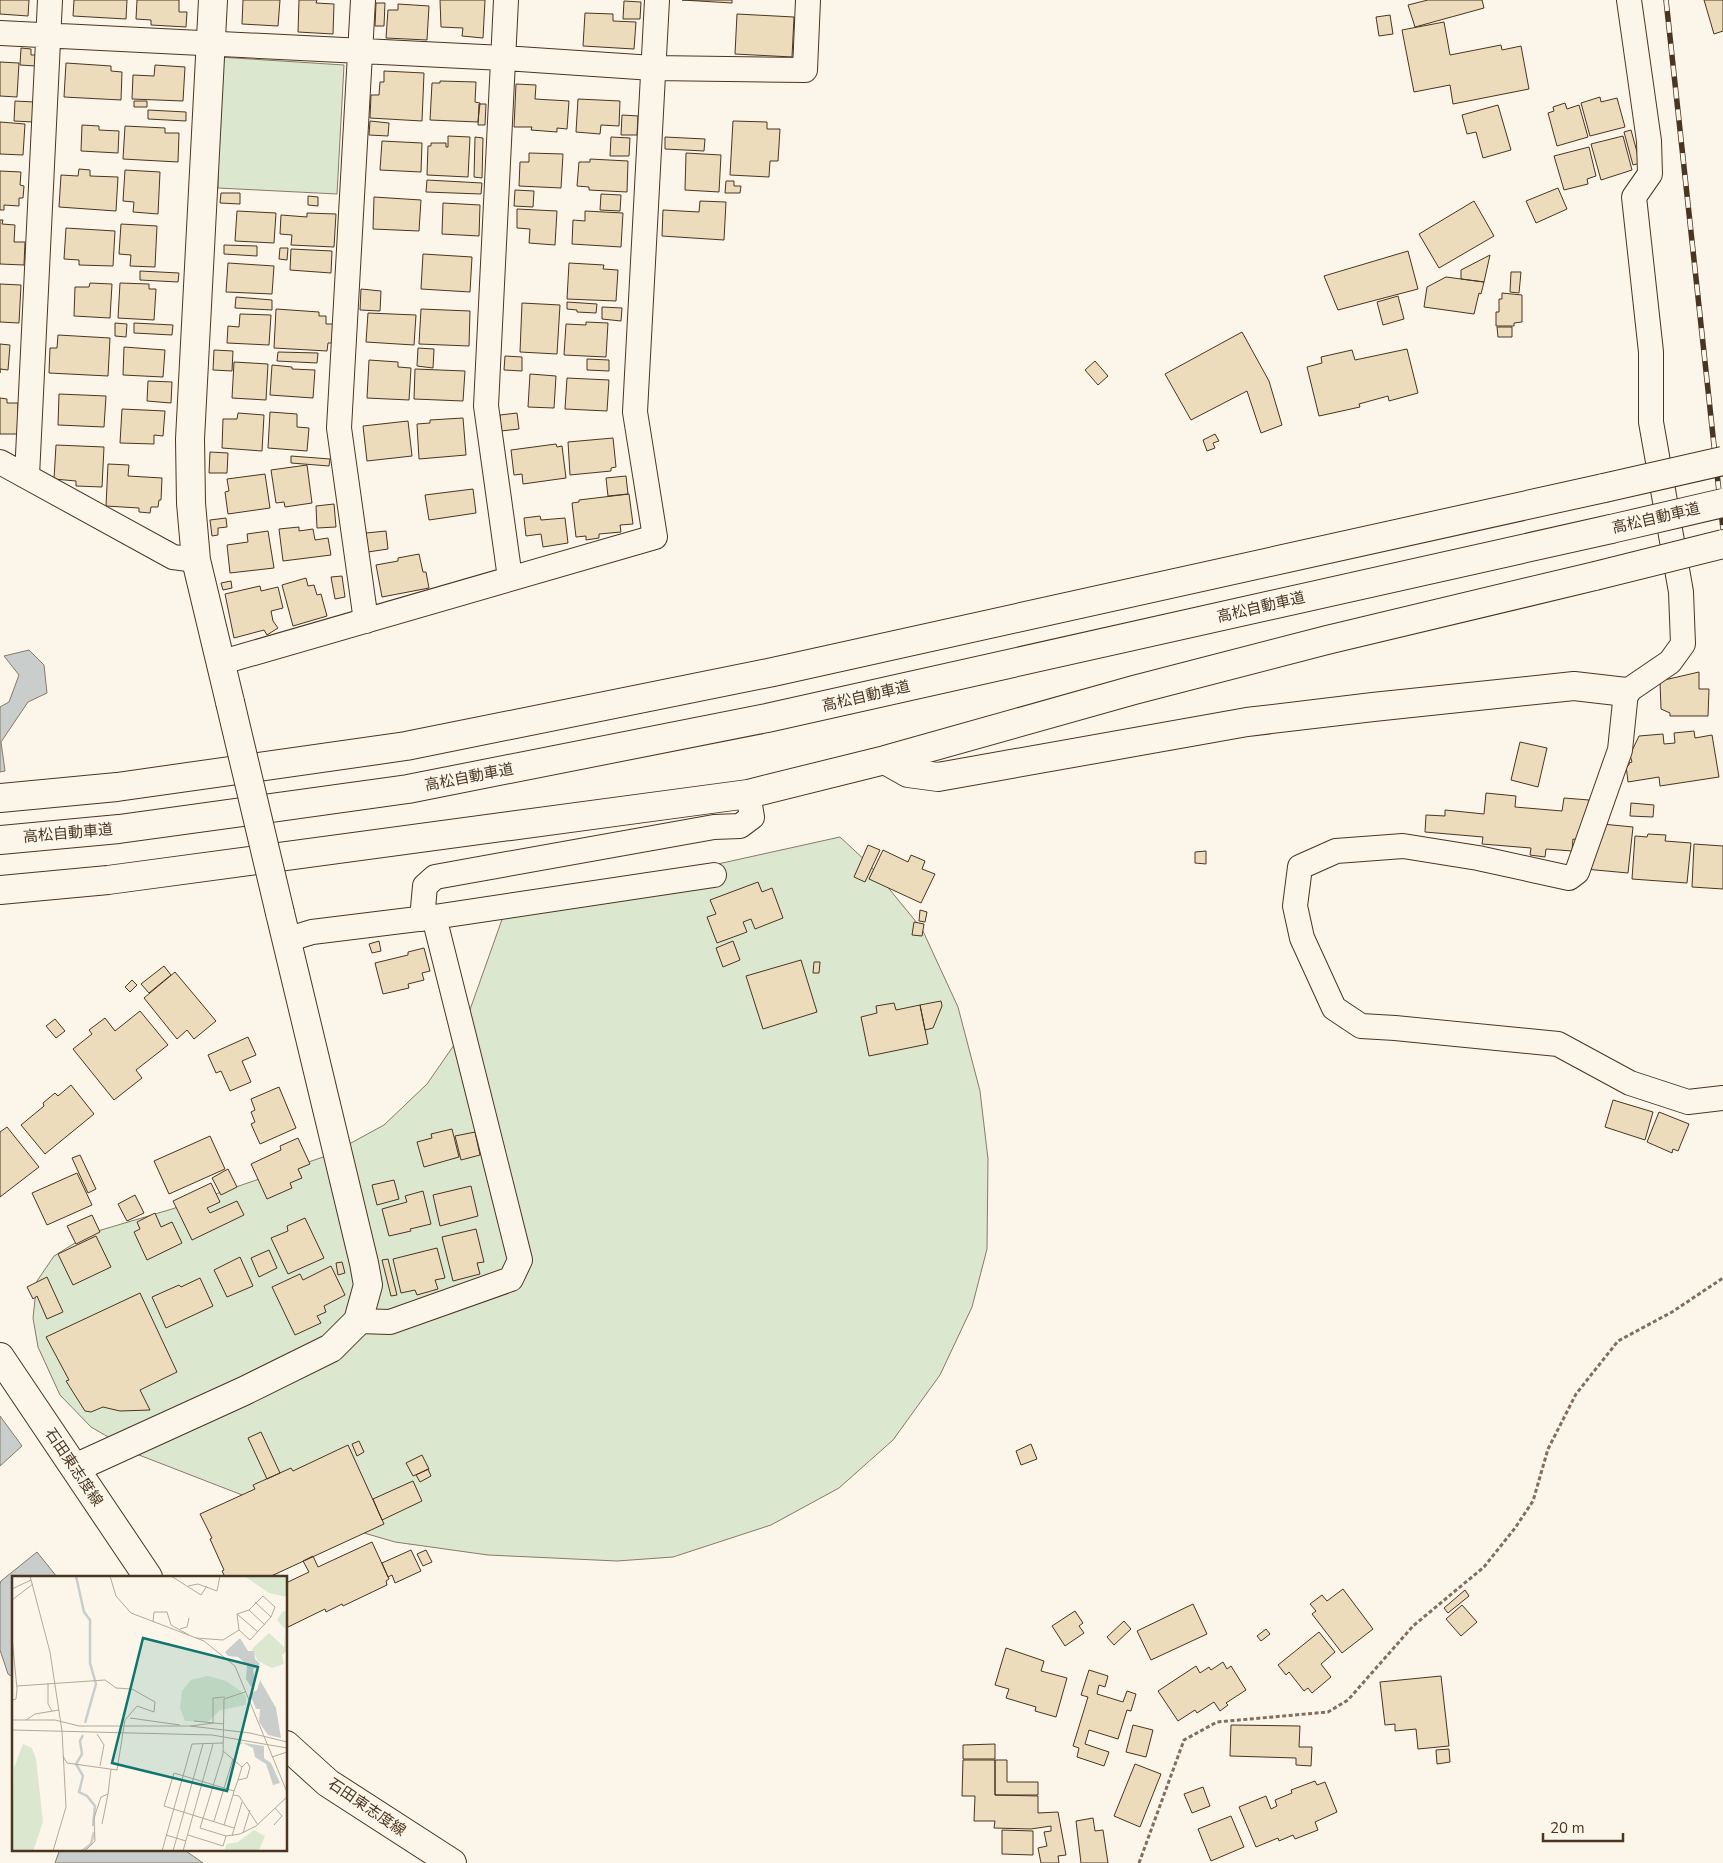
<svg xmlns="http://www.w3.org/2000/svg" width="1723" height="1863" viewBox="0 0 1723 1863" font-family="'Nunito Sans','Noto Sans JP',sans-serif">
<rect width="100%" height="100%" fill="#fbf6e9"/>
<path fill="#dce7d0" stroke="#887966" d="M219 57 344 65 337 194 218 188Z
M840 837 868 863 922 929 958 1007 980 1091 988 1159 987 1249 972 1307 940 1375 893 1440 839 1488 771 1525 673 1557 617 1561 488 1555 395 1542 268 1505 139 1455 91 1427 60 1395 38 1347 33 1318 37 1281 54 1256 91 1233 172 1209 329 1155 384 1125 427 1084 461 1035 505 911Z"/>
<path fill="#c9cecd" stroke="#887966" d="M29 650 44 665 47 693 28 702 1 742 5 771 0 772V707L9 702 19 675 4 656Z
M0 1416 22 1446 0 1466Z
M37 1552 57 1577H14V1678L8 1674 0 1650V1584L1 1581Z
M60 1849H183L203 1863H55Z"/>
<path fill="#ecdcbc" stroke="#4a3520" d="M0 0H29L28 16 0 14Z
M74 0H127L126 19 73 16Z
M137 0H179V12H187L186 27 151 25V20L136 19Z
M243 0H280L278 26 242 24Z
M299 0H317L316 3 334 4 333 34 298 32Z
M440 0H485L483 38 462 36 463 28 441 27Z
M682 0H732V3Z
M1428 0H1482L1484 8 1415 27 1408 5Z
M1704 0H1723V31L1714 34Z
M624 1 641 2 640 19H623Z
M376 3H385L384 26H375Z
M398 4 429 6 427 40 386 38 388 10H398Z
M585 13 613 14V21L636 22 634 49 583 46Z
M737 14 794 17 792 57 735 54Z
M1390 15 1393 34 1379 36 1376 17Z
M1444 22 1450 55 1501 45 1502 50 1521 46 1529 89 1453 104 1450 85 1414 92 1402 30Z
M21 48 31 49V55H37L36 66 20 65Z
M0 62 19 63 17 97 0 96Z
M66 63 111 66V71L122 72 121 100 64 97Z
M155 65 185 67 183 101 132 99 133 75 154 76Z
M384 71 424 73 422 121 370 118 371 95H379L380 82H384Z
M440 81 476 82 475 102 480 103 478 122 430 120 432 83H440Z
M516 84 536 85 535 99 569 101 567 129 557 128V132L531 130 532 127H514Z
M1600 97 1601 102 1617 98 1625 127 1590 136 1581 103Z
M578 99 620 101 619 126 601 125 600 134 576 132Z
M15 101 34 102 33 122 14 121Z
M134 101H147V107H134Z
M1565 103 1567 109 1579 105 1588 137 1557 146 1548 113 1554 111 1553 107Z
M479 104H486L485 125H478Z
M1498 105 1511 150 1483 158 1476 132 1467 134 1462 115Z
M148 110 186 112V121L148 119Z
M622 115 638 116 637 135H621Z
M370 121 389 123 388 136 369 135Z
M733 121 767 122V129H780L778 161H770L769 177 730 175Z
M0 122 25 124 23 155 0 154Z
M82 125 99 126V130L119 131 118 153 81 151Z
M125 126 165 128V133H179L178 162 123 159Z
M1631 130 1640 163 1633 165 1624 132Z
M448 136 470 137 468 177 427 175 428 146H431V143H446V147H448Z
M1623 136 1632 170 1601 180 1591 144Z
M475 137 483 138 482 178 474 177Z
M611 137 630 138 629 156H610Z
M665 137 705 139 704 151 665 149Z
M382 141 422 143 421 172 380 170Z
M1589 147 1596 176 1587 179 1588 184 1564 190 1554 156Z
M529 153 563 154 561 188 519 186 520 162H529Z
M686 153 721 155 719 192 685 190Z
M590 159 628 161 627 192 589 190V187L577 186 579 162H590Z
M79 169 90 170V176L118 177 116 211 59 207 61 175 78 176Z
M125 170 160 172 158 214 133 212 134 202 123 201Z
M0 171 21 172 20 185 24 186 23 198H19V206L4 205V210H0Z
M427 180 482 183 481 194 426 192Z
M726 181H734V186H741L740 193H725Z
M1558 188 1567 209 1536 223 1526 201Z
M515 190 534 191 533 207 514 206Z
M221 193H240V204L220 203Z
M601 194 621 195 620 211 600 210Z
M308 196 318 197V206L308 205Z
M374 197 421 200 419 231 373 229Z
M700 201 726 202 724 240 662 236 663 210 699 212Z
M1474 201 1494 236 1439 268 1419 234Z
M443 203 480 205 479 236 442 234Z
M517 209 557 211 555 245 529 243 530 229 517 228Z
M237 211 276 213 274 243 235 241Z
M585 211 623 213 621 247 572 244 573 220 585 221Z
M307 213 336 214 334 247 291 245 292 235 280 234 281 215 307 217Z
M0 220H3L2 224 15 225 14 242H25L24 265 0 264Z
M121 224 157 226 155 267 130 266 131 255 119 254Z
M66 228 115 231 113 266 79 265V260L64 259Z
M224 245 257 246V256L224 254Z
M280 248H288L287 260 279 259Z
M291 249 332 251 331 273 290 270Z
M1408 251 1418 289 1338 310 1324 276Z
M423 254 472 257 470 292 421 289Z
M1490 255 1484 282 1461 279V270Z
M228 263 274 266 272 294 226 292Z
M569 263 604 265 603 269 618 270 616 301 567 299Z
M140 271 179 273 178 282 140 280Z
M1511 272H1521L1519 293 1510 292Z
M1446 277 1484 282 1481 294 1479 293 1474 314 1424 307 1427 287Z
M90 283 112 284 110 318 74 316 75 287H89Z
M120 283 149 284V289H156L154 320 118 318Z
M0 284 21 285 19 323 0 322Z
M361 289 381 291 380 311 360 310Z
M1502 293 1522 295V322L1514 323V326H1496V312H1499V299H1502Z
M1398 296 1404 319 1383 325 1377 302Z
M236 297 272 300V310L235 308Z
M567 302 597 304 596 313 577 312V310L567 309Z
M522 303 560 305 557 354 520 352Z
M602 307 622 308 621 321 602 319Z
M276 309 319 312V316H326V324H333L332 343H328L327 351 274 348Z
M421 309 470 311 469 346 419 344Z
M368 313 416 315 414 345 366 342Z
M240 314 271 315 269 345 227 343 228 326 239 327Z
M586 322 608 323 606 357 564 355 566 324 586 325Z
M115 323 127 324 126 337 115 336Z
M134 323 173 325 172 335 134 333Z
M1497 327H1512V337H1498Z
M1242 332 1269 381 1282 425 1261 433 1247 391 1191 420 1165 374Z
M58 335 110 338 108 376 49 373 50 348H57Z
M0 344 10 345 8 370 0 369V373Z
M124 347 165 350 163 377 123 375Z
M418 348 434 349 433 368 417 366Z
M1407 349 1418 393 1389 401 1388 396 1359 404 1360 407 1319 416 1307 367 1322 363 1321 357 1352 350 1355 360Z
M214 350 233 351 232 371 213 370Z
M278 352 318 353 317 363 277 361Z
M505 356 522 357V371L504 370Z
M587 359 609 360V371L587 370Z
M369 360 398 362V367L411 368 409 400 367 398Z
M1095 361 1108 376 1098 385 1085 370Z
M234 362 268 364 266 400 232 398Z
M272 365 292 367V369L315 370 313 398 270 395Z
M415 369 465 371 463 401 414 399Z
M530 374 556 376 554 408 528 407Z
M567 378 609 380 607 411 565 409Z
M148 381 172 382 171 403 147 401Z
M59 394 106 396 104 427 58 425Z
M0 398 7 399V403H18V434H0Z
M122 409 165 411 163 436 154 435V444L120 443Z
M270 412 297 414V427L309 428 307 451 268 448Z
M238 413 264 415 262 451 222 448 223 419H237Z
M517 413 519 429 501 431 500 415Z
M463 418 466 455 419 459 417 424 430 423V420Z
M408 421 412 456 367 461 363 426Z
M1215 434 1219 441 1213 443 1215 448 1207 451 1203 440Z
M613 438 616 467 611 468V471L570 475 568 442Z
M556 444 557 447 562 446 566 478 523 484 522 474 514 475 511 450Z
M56 445 104 447 102 487 76 486V481L54 479Z
M210 452 228 453 227 473H209Z
M291 456 330 459 329 466 291 463Z
M108 464 129 465 128 476 162 478 161 500H159L158 507H151L150 513 139 512V508L106 506Z
M307 465 312 503 285 507 284 502 276 503 271 470Z
M265 474 270 508 228 514 225 492 229 491 227 479Z
M626 476 628 494 608 496 606 478Z
M473 489 476 513 429 520 425 495Z
M629 494 633 524 620 525 621 532 599 534V538L586 540V536L576 537 572 503 579 502V500Z
M334 504 336 527 317 528 316 506Z
M540 516 541 520 565 518 568 543 543 547 541 534 526 536 524 518Z
M226 518 227 527 218 528V535L212 536 210 520Z
M299 527V531L313 529 315 540 328 538 331 555 283 561 279 529Z
M268 531 274 568 230 573 227 545 248 542 247 534Z
M386 531 388 549 368 552 366 533Z
M419 554 423 572H426L429 588 382 597 376 565 398 561V558Z
M342 576 345 597 335 599 331 577Z
M306 578 308 586 314 585 317 595 321 594 327 616 293 626 282 585Z
M231 581 232 588 223 590 221 583Z
M260 586 261 591 278 587 283 608 271 611 273 621 278 628 267 635 264 630 234 638 225 594Z
M1699 672V689H1709L1708 716H1670V713L1661 709 1660 681Z
M1694 731 1695 738 1712 735 1719 777 1660 786 1659 777 1628 782 1626 765H1629V763L1632 762 1630 755 1639 736 1663 734 1664 744 1675 743 1674 733Z
M1520 742 1547 748 1538 787 1511 780Z
M1486 793 1516 796 1515 807 1562 811 1564 798 1589 800 1588 813 1578 840 1573 839 1572 851 1546 849 1545 857 1530 855 1531 848 1482 844 1483 837 1425 832 1426 815 1445 816V810L1484 814Z
M1631 803 1654 805 1653 817 1630 816Z
M1602 824 1633 827 1628 873 1585 869 1593 847 1598 848Z
M1648 834 1666 835 1665 841 1691 843 1687 883 1632 879 1635 836 1647 837Z
M1694 844 1723 846V889L1692 887Z
M868 845 880 850 865 882 854 877Z
M883 850 908 862 911 855 925 861 922 869 935 874 921 903 869 879Z
M1206 851V864L1195 863V852Z
M758 882 762 892 772 888 783 918 755 929 751 919 743 922 747 932 717 943 707 917 716 914 710 900Z
M920 910 927 912 925 922 919 921Z
M914 922 924 924 922 936 912 935Z
M379 941 381 951 372 953 369 944Z
M733 941 740 960 723 967 716 948Z
M424 948 430 971 422 973 424 980 408 984 409 988 383 994 375 963 408 955V952Z
M801 960 817 1012 763 1029 746 976Z
M814 962H820L819 973H813Z
M164 966 171 975 149 993 141 984Z
M175 972 216 1021 194 1039 187 1030 177 1039 144 998Z
M132 980 137 985 130 992 125 987Z
M941 1001 942 1006 933 1028 925 1030 920 1005Z
M894 1003 896 1010 920 1005 928 1044 869 1056 861 1017 877 1013 876 1006Z
M140 1011 168 1045 136 1070 142 1078 114 1100 73 1049 92 1034 89 1030 105 1018 115 1031Z
M55 1019 65 1031 56 1038 46 1026Z
M248 1037 256 1055 242 1061 251 1082 230 1091 221 1071 216 1073 208 1055Z
M71 1085 94 1114 45 1154 21 1125 44 1106 43 1103 55 1093 58 1096Z
M279 1087 296 1128 260 1144 251 1124 255 1122 251 1112 255 1110 251 1099Z
M1613 1100 1653 1112 1645 1140 1605 1127Z
M1659 1112 1689 1124 1678 1151 1673 1149 1672 1153 1647 1142Z
M7 1127 39 1167 0 1197V1132Z
M452 1129 459 1157 424 1167 417 1142 432 1138 431 1134Z
M475 1132 480 1155 461 1160 455 1136Z
M210 1136 225 1169 169 1194 154 1161Z
M298 1138 310 1164 298 1169 302 1178 290 1183 292 1188 267 1199 251 1164 281 1150 280 1146Z
M80 1155 96 1189 88 1193 72 1158Z
M228 1169 237 1187 221 1195 212 1178Z
M77 1173 92 1205 47 1225 32 1193Z
M394 1180 399 1199 377 1205 372 1185Z
M211 1183 220 1202 207 1208 210 1213 237 1201 244 1215 192 1240 173 1201Z
M471 1186 478 1216 440 1226 433 1195Z
M423 1191 431 1224 410 1229 411 1231 389 1236 382 1209 407 1202 405 1196Z
M135 1195 144 1213 127 1221 118 1204Z
M155 1213 161 1227 172 1222 182 1243 147 1260 134 1232 140 1229 137 1222Z
M92 1215 100 1232 76 1244 67 1226Z
M305 1218 324 1258 288 1274 271 1238 288 1231 287 1226Z
M476 1229 484 1262 477 1263 480 1274 453 1281 442 1237Z
M96 1236 111 1267 73 1285 58 1254Z
M437 1248 445 1278 435 1280 438 1289 417 1295 415 1290 401 1293 393 1259Z
M269 1250 277 1268 259 1277 251 1258Z
M240 1257 253 1286 227 1297 214 1270Z
M388 1259 397 1295 391 1296 382 1260Z
M342 1262 345 1273 338 1275 336 1263Z
M331 1266 345 1295 324 1306 326 1312 317 1316 321 1323 295 1335 272 1287 300 1274 303 1280Z
M47 1277 63 1312 47 1319 37 1296 33 1299 27 1287Z
M200 1278 213 1306 166 1328 152 1297 179 1285 181 1287Z
M140 1293 177 1372 140 1390 150 1410 120 1411 103 1407 91 1412 85 1411 66 1381 69 1380 46 1337Z
M261 1432 280 1473 267 1479 248 1438Z
M359 1441 364 1452 357 1456 352 1444Z
M1031 1444 1037 1459 1021 1465 1016 1451Z
M348 1445 384 1524 269 1577H225L222 1571 224 1570 210 1539 212 1538 200 1514 255 1489 253 1485 291 1468 293 1471Z
M422 1455 429 1469 413 1476 406 1463Z
M428 1469 431 1476 420 1482 416 1475Z
M413 1481 422 1501 382 1520 373 1499Z
M372 1542 389 1579 386 1581 387 1585 343 1606 342 1604 326 1612 325 1609 286 1628V1583L309 1572 303 1561 313 1556 318 1567Z
M411 1550 421 1571 395 1583 392 1575 388 1577 382 1563Z
M426 1550 432 1562 423 1566 417 1554Z
M1343 1589 1373 1629 1342 1653 1312 1614 1316 1611 1310 1604 1322 1595 1327 1601Z
M1465 1590 1469 1596 1448 1613 1444 1608Z
M1193 1604 1207 1634 1151 1660 1137 1631Z
M1462 1605 1477 1622 1461 1636 1446 1619Z
M1075 1611 1083 1623 1079 1626 1084 1633 1065 1646 1052 1626Z
M1124 1621 1131 1629 1114 1645 1107 1637Z
M1266 1629 1270 1634 1261 1641 1257 1636Z
M1319 1632 1335 1652 1321 1664 1331 1677 1312 1693 1308 1688 1304 1691 1289 1672 1286 1675 1278 1665Z
M1006 1648 1044 1661 1041 1671 1067 1678 1056 1717 1035 1711 1036 1707 1006 1698 1009 1689 995 1685Z
M1223 1662 1227 1669 1231 1666 1246 1690 1226 1703 1228 1705 1220 1711 1214 1702 1197 1713 1195 1710 1178 1721 1158 1691 1196 1666 1200 1673 1209 1667 1211 1670Z
M1089 1670 1108 1676 1105 1687 1099 1685 1097 1694 1123 1702 1127 1691 1136 1694 1131 1711 1127 1710 1118 1739 1089 1730 1085 1744 1109 1752 1104 1766 1077 1757 1079 1748 1073 1746 1088 1697 1081 1695Z
M1441 1676 1449 1746 1418 1749 1416 1729 1395 1731V1724L1385 1725 1380 1682Z
M1133 1725 1153 1730 1146 1757 1126 1752Z
M1231 1725 1300 1726 1299 1747H1312L1311 1766 1296 1765V1758L1230 1756Z
M995 1744V1759H963V1745Z
M1449 1749 1450 1762 1437 1764 1436 1750Z
M963 1760H995V1795L1038 1796V1813L1058 1812 1066 1855 1058 1856 1059 1863H1041L1038 1848 1047 1846 1044 1832 1051 1831V1826L1031 1829 994 1828 995 1821H974L975 1796H962Z
M995 1760H1007V1782H1038V1795H995Z
M1135 1764 1161 1774 1140 1827 1114 1816Z
M1315 1781 1317 1785 1325 1782 1337 1812 1315 1822 1318 1830 1295 1839 1293 1835 1279 1841 1278 1838 1256 1847 1239 1807 1266 1796 1271 1809 1277 1806 1275 1800 1292 1793 1291 1790Z
M1203 1787 1210 1806 1192 1813 1184 1794Z
M1231 1816 1244 1847 1211 1861 1198 1829Z
M1093 1818 1095 1831 1103 1830 1108 1863H1081L1076 1821Z
M1002 1830 1033 1831V1855L1002 1854Z"/>
<g fill="none" stroke-linecap="round" stroke-linejoin="round">
<defs>
<path id="street" d="M363 0 339 428 366 621
M506 0 486 406 510 578
M1629 0 1649 141 1650 174 1634 197 1651 352V422L1681 592 1683 644 1670 662 1626 692 1620 750 1577 872 1569 878 1478 858 1403 846 1336 851 1300 867 1295 906 1302 938 1334 1008 1361 1026 1395 1028 1558 1044 1630 1083 1688 1102 1723 1098
M0 33 503 58 653 68 805 70 808 0
M0 462 173 557 196 560
M27 476 50 0
M219 663 655 537 635 412 657 0
M422 919 425 886 435 877 714 827 740 826 752 817 748 794
M286 940 312 932 434 917 714 875
M358 1321 390 1322 511 1279 520 1260 434 917"/>
<path id="secondary" d="M213 0 190 439 191 503 196 560 230 702
M885 760 908 773 938 777 1247 722 1373 707 1574 686 1626 692
M0 890 108 880 748 794 885 760 1134 690 1327 640 1595 576
M0 1357 148 1577
M75 1468 244 1391 331 1348 358 1321 368 1285 364 1263 280 913
M286 1745 328 1783 452 1863"/>
<path id="highway" d="M0 798 117 787 406 746 773 672 1604 488
M0 840 119 829 408 789 767 718 1611 529"/>
</defs>
<use href="#street" stroke="#4a3520" stroke-width="26"/>
<use href="#secondary" stroke="#4a3520" stroke-width="30"/>
<use href="#highway" stroke="#4a3520" stroke-width="30"/>
<path stroke="#7f6f5c" stroke-width="3" stroke-dasharray="4 2.5" stroke-linecap="butt" d="M1139 1863 1184 1740 1217 1722 1328 1712 1348 1700 1413 1626 1484 1567 1515 1528 1533 1501 1548 1449 1576 1394 1618 1341 1672 1312 1723 1278"/>
<use href="#street" stroke="#fbf6e9" stroke-width="24"/>
<use href="#secondary" stroke="#fbf6e9" stroke-width="28"/>
<use href="#highway" stroke="#fbf6e9" stroke-width="28"/>
<defs>
<path id="rail" d="M1666 0 1723 529"/>
</defs>
<use href="#rail" stroke="#4a3520" stroke-width="5.5"/>
<use href="#rail" stroke="#fbf6e9" stroke-width="4" stroke-dasharray="11" stroke-linecap="butt"/>
<defs>
<path id="secondary-bridge" d="M1595 576 1723 544
M230 702 280 913"/>
<path id="highway-bridge" d="M1604 488 1723 461
M1611 529 1723 503"/>
</defs>
<use href="#secondary-bridge" stroke="#4a3520" stroke-width="30" stroke-linecap="butt"/>
<use href="#highway-bridge" stroke="#4a3520" stroke-width="30" stroke-linecap="butt"/>
<use href="#secondary-bridge" stroke="#fbf6e9" stroke-width="28"/>
<use href="#highway-bridge" stroke="#fbf6e9" stroke-width="28"/>
</g>
<g text-anchor="middle" stroke-width="4" stroke-linejoin="round" paint-order="stroke">
<g font-size="15" fill="#4a3520" stroke="#fbf6e9">
<text transform="translate(1656 518) rotate(-13)" y="5">高松自動車道</text>
<text transform="translate(1261 607) rotate(-13)" y="5">高松自動車道</text>
<text transform="translate(866 696) rotate(-13)" y="5">高松自動車道</text>
<text transform="translate(469 777) rotate(-11)" y="5">高松自動車道</text>
<text transform="translate(68 833) rotate(-5)" y="5">高松自動車道</text>
<text transform="translate(74 1467) rotate(56)" y="5">石田東志度線</text>
<text transform="translate(367 1807) rotate(34)" y="5">石田東志度線</text>
</g>
</g>
<g transform="translate(12 1576)">
<rect width="275" height="275" fill="#fbf6e9"/>
<path d="M232 0H275V21L257 17ZM271 35 275 36V75L270 79 272 88 260 92 246 85 240 73 257 57 272 71 273 53 265 44ZM196 100 214 105 230 116 234 121V129L208 134 196 146 173 145 168 132 170 115 179 104ZM11 168 20 172 24 183 31 246 21 275H0L2 192ZM242 254 253 260 247 274 212 275 215 268 226 266Z" fill="#dce7d0"/>
<path d="M228 62 236 75H242L243 83 248 88 241 93 243 106 239 111 234 103 235 89 226 81 216 80 213 76ZM248 104 264 132 269 162 256 159 247 146 248 133H244L238 118 245 114ZM227 166 252 170V182L259 187 268 207 261 209 254 188 243 181 241 172 231 167 224 171Z" fill="#c9cecd"/>
<path fill="none" stroke="#c9cecd" stroke-width="2.5" d="M64 0 72 36 78 44V87L84 108 73 147M71 159 68 165 70 178 64 188 71 200 67 216 75 220 83 230 81 250M70 275 79 268 82 256"/>
<path fill="none" stroke="#b4a999" stroke-width="1" d="M18 0 38 76 50 155 54 231 41 275M98 0 104 20 119 37 192 65 223 90 275 216M159 0 189 19 195 10M176 10 186 8 205 15 208 0M0 13 19 4M0 24 21 8M237 34 251 20 263 31 259 41M225 38 227 54 238 64 259 41 243 26M225 38 237 34 253 49M225 38 246 56M141 46 142 36H155L159 49 177 59M168 53 175 51 177 42M0 61 5 113 4 123 0 124M184 62 211 64 227 54M36 107V128L40 135M5 110 93 104 104 112 120 113 143 126 142 136 125 130 113 144 105 194 55 187 51 180M233 116 212 123 211 178 188 252 214 260 228 258 244 250 275 221M118 142 168 149M0 144H43L67 150H178L238 157 275 166M14 144 23 138 47 134M182 145 212 148M201 147V122L213 121M178 150 202 147M0 154 200 159 275 172M85 158 92 169 88 190M211 175 230 191M260 181 275 176M221 219 227 220 246 249M202 245 221 183M90 248 96 218M212 249 221 219 222 215 226 204 230 191 235 186 238 191 235 202 226 204M262 249 270 240 263 232M222 252 152 230 162 197 222 215M231 257 238 234M154 259 174 265M176 259 211 270 214 260M220 260 230 226M73 275 83 265 82 242 89 221 96 218 99 193M150 275 180 168 211 167M161 275 191 168M171 275 201 168"/>
<path fill="#0f766e" fill-opacity="0.15" stroke="#0f766e" stroke-width="2.5" d="M131 62 246 91 215 215 100 187Z"/>
<rect width="275" height="275" fill="none" stroke="#4a3520" stroke-width="2.5"/>
</g>
<path d="M1543 1833v8h80v-8" fill="none" stroke="#4a3520" stroke-width="2.5"/>
<text x="1550" y="1833" font-size="15" fill="#4a3520" stroke="#fbf6e9" stroke-width="4" paint-order="stroke">20 m</text>
</svg>
